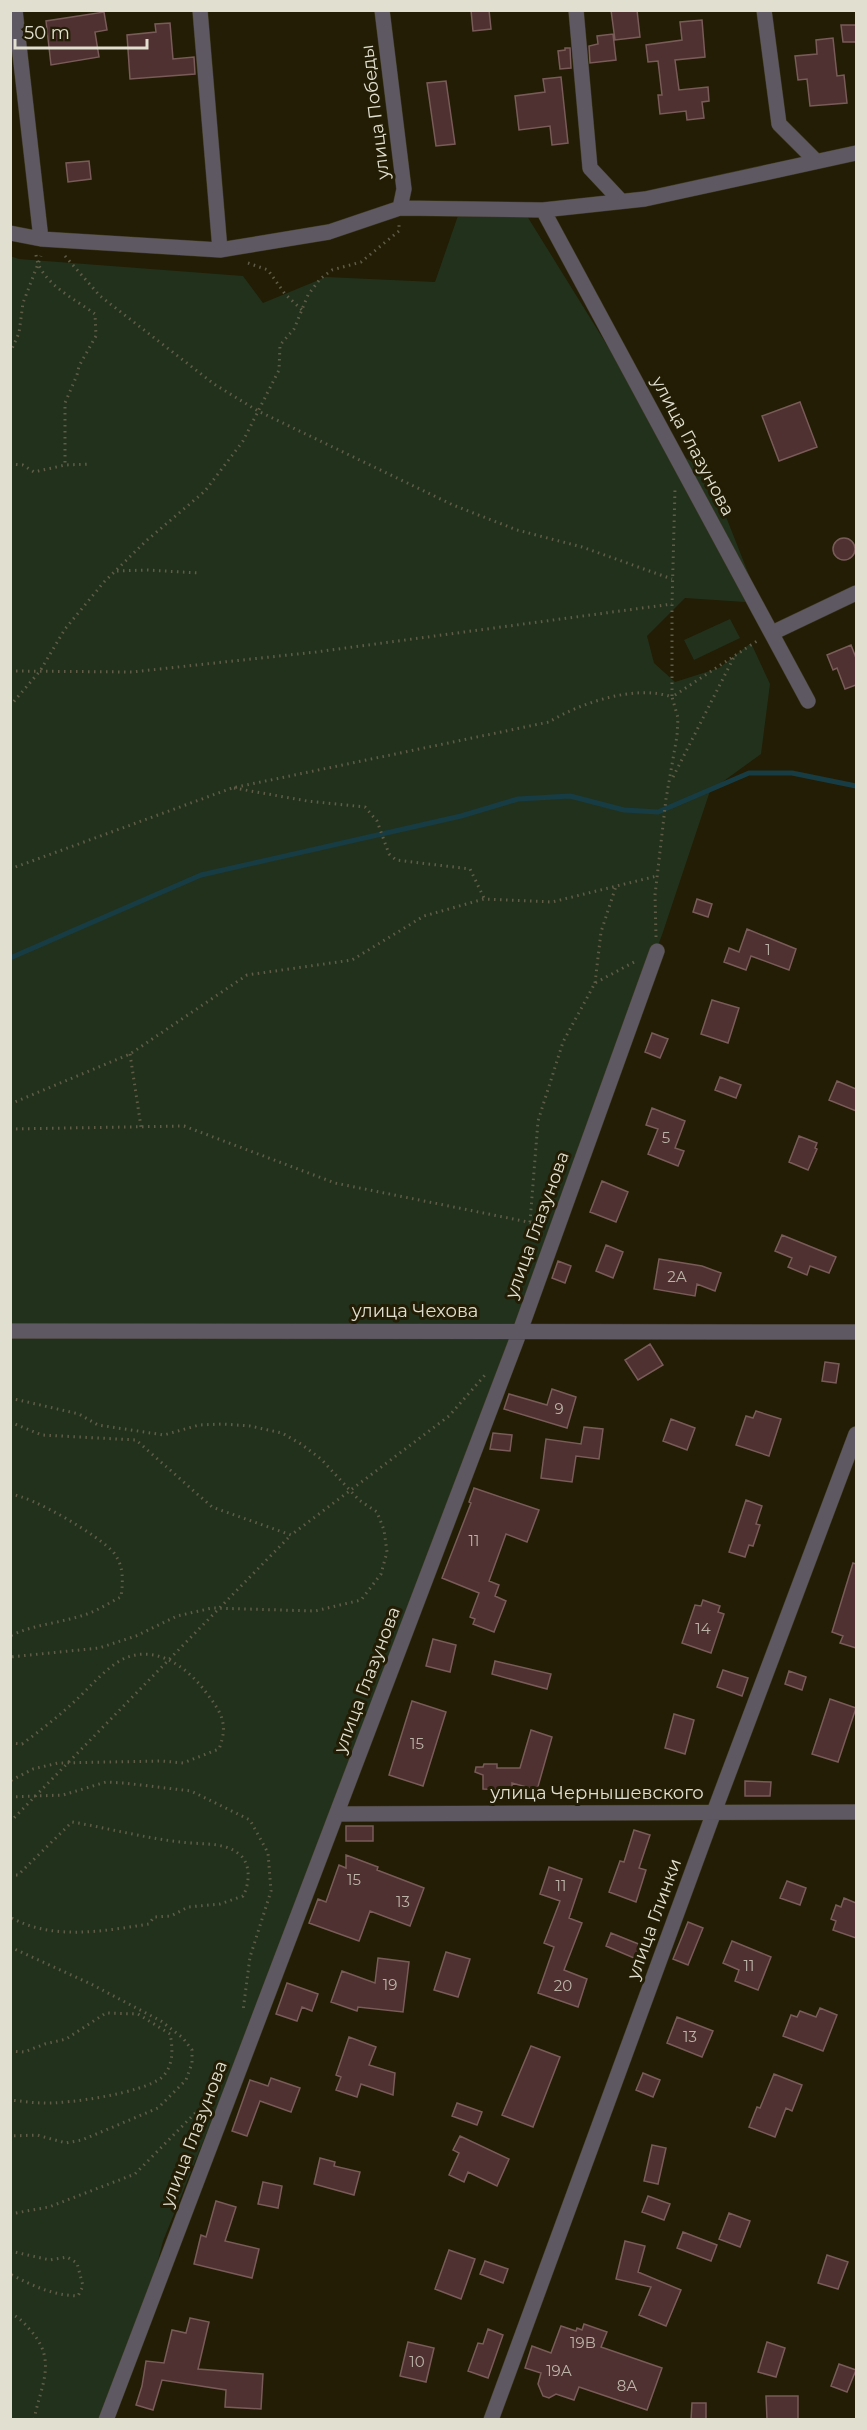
<svg xmlns="http://www.w3.org/2000/svg" width="867" height="2430" viewBox="0 0 867 2430" font-family="Montserrat,sans-serif">
<rect width="100%" height="100%" fill="#221d04"/>
<path fill="#22311c" d="M461 207 527 216 672 450 708 471 760 603 685 598 647 636 654 663 675 682 719 668 751 643 770 684 761 754 710 791 663 932 375 1716 163 2241 128 2378 109 2420 10 2419V256L19 259 243 276 263 303 326 277 435 282Z
M730 619 740 638 694 660 684 640Z"/>
<g fill="none" stroke-linecap="round" stroke-linejoin="round">
<path stroke="#183c43" stroke-width="5" d="M10 958 201 875 461 816 518 799 570 796 624 810 658 812 749 773H792L856 786"/>
</g>
<path fill="#4e3130" stroke="#795b59" stroke-width="1.5" d="M471 10H489L491 29 473 31Z
M611 10H637L640 37 615 40Z
M104 12 107 30 95 32 99 57 51 65 46 21Z
M702 20 705 57 675 60 679 90 708 87 709 101 702 102 704 118 687 120 686 111 660 114 658 95H662L658 61 648 62 646 45 682 40 680 22Z
M170 23 173 59 194 57 195 74 130 79 127 35 156 32 155 24Z
M841 25H856V42H843Z
M613 34 616 60 590 63 589 46 598 44 597 36Z
M833 38 837 76 844 75 847 103 810 106 807 79 798 80 795 56 817 54 816 40Z
M565 48H570L571 68 560 69 558 51 565 50Z
M561 77 568 143 552 145 550 126 519 130 515 96 545 92 543 79Z
M446 81 455 144 436 146 427 83Z
M89 161 91 179 68 182 66 163Z
M800 402 817 447 779 461 762 416Z
M833 549a11 11 0 1 1 22 0a11 11 0 1 1-22 0Z
M851 645 856 658V685L845 689 837 668 833 670 827 655Z
M697 899 712 904 708 917 693 912Z
M747 929 796 949 789 970 751 956 746 970 724 962 729 948 739 952Z
M712 1000 739 1008 728 1043 701 1034Z
M652 1033 668 1039 660 1058 645 1052Z
M720 1077 741 1085 736 1098 715 1090Z
M837 1081 856 1089V1111L829 1100Z
M652 1108 685 1121 675 1148 684 1151 678 1166 648 1154 658 1129 646 1125Z
M799 1136 817 1143 815 1148 817 1149 808 1170 789 1162Z
M602 1181 628 1192 616 1222 590 1212Z
M782 1235 836 1257 829 1273 810 1266 807 1275 788 1267 792 1258 775 1251Z
M606 1245 623 1252 613 1278 596 1271Z
M659 1259 702 1266 721 1273 715 1291 697 1284 695 1296 654 1289Z
M558 1261 571 1266 565 1283 552 1278Z
M650 1344 663 1365 638 1380 625 1360Z
M825 1362 839 1364 836 1383 822 1381Z
M552 1389 576 1397 567 1428 504 1409 509 1394 547 1405Z
M756 1411 781 1419 769 1456 736 1445 746 1416 753 1418Z
M671 1419 695 1428 687 1450 663 1441Z
M584 1427 603 1429 599 1459 576 1456 572 1482 541 1478 546 1439 581 1444Z
M493 1433 512 1435 510 1451 490 1449Z
M474 1488 539 1510 527 1542 506 1534 489 1581 499 1585 495 1596 506 1601 494 1632 473 1624 475 1619 470 1617 479 1593 442 1578 471 1503 469 1502Z
M746 1500 762 1506 756 1524 760 1525 753 1546 749 1545 745 1557 729 1552Z
M853 1563 856 1564V1648L840 1643 843 1636 832 1632Z
M703 1600 720 1606 718 1612 724 1614 711 1653 682 1643 695 1605 701 1606Z
M433 1639 456 1645 450 1672 426 1666Z
M495 1661 551 1674 547 1689 492 1674Z
M723 1670 748 1678 742 1696 717 1687Z
M789 1671 806 1677 802 1690 785 1684Z
M830 1699 856 1708 838 1762 812 1754Z
M412 1701 446 1712 423 1786 389 1775Z
M674 1714 694 1720 685 1754 665 1748Z
M531 1730 552 1737 537 1790 512 1783V1790L483 1789V1775L475 1772 476 1767H483L484 1764H497V1768H520Z
M745 1781 771 1782 770 1796H745Z
M346 1826H373V1841H346Z
M634 1830 650 1835 639 1868 646 1870 636 1902 609 1892 620 1861 624 1862Z
M346 1855 378 1867 377 1870 424 1888 410 1926 370 1911 359 1941 309 1923 318 1899 326 1902 339 1865 346 1868Z
M549 1867 582 1879 569 1918 582 1923 564 1970 587 1979 578 2007 538 1993 554 1947 544 1943 560 1901 540 1894Z
M787 1881 806 1888 800 1905 780 1898Z
M844 1898 856 1903V1938L833 1930 836 1921 831 1919 836 1905 841 1907Z
M688 1922 703 1928 688 1965 673 1959Z
M611 1933 646 1947 641 1961 606 1946Z
M732 1941 771 1957 758 1990 735 1981 739 1970 723 1963Z
M446 1952 470 1959 458 1997 434 1990Z
M378 1958 409 1962 403 2012 358 2007 357 2011 331 2002 342 1971 375 1983Z
M287 1983 318 1994 312 2011 302 2007 297 2021 276 2014Z
M820 2008 837 2015 823 2051 783 2036 791 2015 797 2017 800 2011 816 2017Z
M677 2017 713 2031 702 2057 667 2043Z
M349 2037 376 2047 369 2065 395 2073 393 2095 361 2084 357 2097 336 2090 341 2077 336 2075Z
M531 2046 560 2057 533 2127 502 2115Z
M643 2073 660 2080 653 2097 636 2090Z
M774 2074 802 2085 792 2111 786 2108 775 2137 749 2127 757 2107 760 2108Z
M271 2078 300 2088 291 2112 260 2101 247 2136 232 2131 250 2080 268 2086Z
M457 2103 482 2112 477 2125 452 2116Z
M460 2136 509 2159 497 2186 468 2172 464 2182 449 2175 459 2153 453 2150Z
M652 2145 666 2148 658 2184 644 2181Z
M320 2158 335 2162 334 2166 360 2172 354 2195 314 2184Z
M263 2182 282 2186 278 2208 258 2204Z
M648 2196 670 2204 664 2220 642 2212Z
M216 2201 236 2207 225 2241 259 2249 252 2278 194 2264 201 2235 206 2237Z
M729 2213 750 2221 740 2247 719 2239Z
M683 2232 717 2245 711 2261 677 2248Z
M625 2241 645 2246 638 2272 681 2290 666 2326 639 2315 651 2287 616 2279Z
M449 2250 475 2259 461 2299 435 2289Z
M827 2255 848 2262 838 2289 818 2283Z
M485 2261 508 2269 503 2283 480 2274Z
M190 2318 209 2322 198 2369 263 2374 261 2409 225 2407 226 2390 162 2380 153 2410 136 2405 142 2386 146 2361 164 2363 172 2330 186 2333Z
M584 2324 607 2332 601 2347 662 2368 647 2410 579 2387 574 2400 556 2394 549 2398 543 2396 538 2384 541 2373 525 2368 532 2346 551 2353 561 2326 576 2331 577 2328 582 2330Z
M488 2329 503 2335 488 2378 468 2371 478 2343 483 2344Z
M408 2342 434 2348 426 2382 400 2376Z
M767 2342 785 2348 776 2377 758 2372Z
M839 2364 856 2370 847 2392 831 2386Z
M766 2396H798V2419H767Z
M692 2403H706V2420H691Z"/>
<g fill="none" stroke-linecap="round" stroke-linejoin="round">
<defs>
<path id="minor" d="M15 10 41 239
M200 10 220 250
M382 10 404 189 400 208
M576 10 590 168 620 200
M764 10 779 124 815 160
M543 210 808 701
M10 233 41 239 220 250 329 232 400 208 543 210 645 199 856 153
M772 633 856 593
M10 1331 856 1332
M337 1814 856 1812
M106 2420 520 1331 657 951
M491 2420 714 1812 856 1434"/>
</defs>
<use href="#minor" stroke="#3d3821" stroke-width="16"/>
<path stroke="#605c47" stroke-width="3" stroke-dasharray="1.5 4.5" stroke-linecap="butt" d="M36 255C39 282 75 299 95 314L96 336 79 366 77 375 65 403V465
M65 256 100 296 214 384 258 411 453 505 517 530 582 547 672 579
M248 263 268 270 285 294 302 310
M10 353 19 333 23 303 41 256
M10 464 23 465 34 472 65 465 90 464
M117 571 147 570 199 573
M10 671 132 672 316 652 672 604
M10 706 40 671 65 629 104 582 146 541 205 491 243 441 279 370 280 345 294 329 308 295 320 279 332 270 361 262 399 231V225
M673 777 735 655
M234 788 307 801 365 807 377 821 389 854 396 860 470 869 484 898
M10 869 232 788 549 722C580 703 636 684 672 697V604L675 489
M656 937 655 895 666 799 677 736 678 718 672 697 757 641
M595 983 601 932 616 886
M130 1054 141 1127
M10 1104 130 1054 247 975 352 960 424 916 484 899 552 902 657 876
M10 1129 184 1126 335 1183 543 1225
M530 1222 538 1121 563 1042 595 983 636 961
M10 1398 79 1414 98 1425 164 1435 199 1425 223 1424 250 1426 282 1433 301 1444 321 1459 359 1500 377 1512 384 1530 387 1552 381 1574 361 1600 315 1611 212 1608 177 1616 136 1636 99 1648 10 1657
M10 1422 42 1435 136 1440 212 1507 291 1535 449 1416 485 1375
M10 1494C32 1496 100 1536 114 1553 124 1566 123 1581 121 1597 110 1602 99 1610 87 1614 62 1623 34 1624 10 1636
M10 1743 22 1744C41 1730 59 1716 76 1700 90 1687 104 1670 121 1660 154 1643 186 1666 205 1691 221 1712 229 1723 219 1749L183 1763 162 1761 58 1763 33 1769 10 1781
M10 1797 63 1795 106 1782 124 1783 191 1791 250 1820 268 1853 271 1891 250 1957 243 2011
M10 1822 291 1535
M10 1875H18L72 1822C108 1828 144 1838 181 1842 200 1845 223 1841 239 1854 251 1863 250 1883 243 1896L220 1904 188 1907 171 1916 154 1917 149 1924C104 1931 52 1941 10 1917
M10 1947 91 1984 161 2021 183 2038 192 2050V2063L186 2080 158 2108 82 2140 66 2143 37 2135 10 2136
M10 2051 24 2052 45 2044 66 2039 106 2013 138 2014 170 2034C173 2048 174 2067 161 2078 142 2093 68 2104 43 2103 32 2103 21 2101 10 2100
M10 2214 49 2207 135 2174 210 2098
M10 2251 50 2260 67 2257 77 2263 83 2286 78 2296C52 2295 33 2286 10 2274
M10 2313C19 2317 25 2324 31 2331 58 2361 40 2387 34 2420"/>
<use href="#minor" stroke="#5e5863" stroke-width="15"/>
</g>
<g text-anchor="middle" stroke-width="6" stroke-linejoin="round" paint-order="stroke">
<g font-size="15" fill="#bcb4a8">
<text x="768" y="955">1</text>
<text x="666" y="1143">5</text>
<text x="677" y="1282">2А</text>
<text x="559" y="1414">9</text>
<text x="474" y="1546">11</text>
<text x="703" y="1634">14</text>
<text x="417" y="1749">15</text>
<text x="354" y="1885">15</text>
<text x="561" y="1891">11</text>
<text x="403" y="1907">13</text>
<text x="749" y="1971">11</text>
<text x="390" y="1990">19</text>
<text x="563" y="1991">20</text>
<text x="690" y="2042">13</text>
<text x="583" y="2348">19В</text>
<text x="417" y="2367">10</text>
<text x="559" y="2376">19А</text>
<text x="627" y="2391">8А</text>
</g>
<g font-size="18" fill="#e1dfd0" stroke="#221d04">
<text transform="translate(375 112) rotate(-97)" y="6">улица Победы</text>
<text transform="translate(693 446) rotate(62)" y="6">улица Глазунова</text>
<text transform="translate(537 1225) rotate(-70)" y="6">улица Глазунова</text>
<text x="415" y="1317">улица Чехова</text>
<text transform="translate(367 1680) rotate(-69)" y="6">улица Глазунова</text>
<text x="597" y="1799">улица Чернышевского</text>
<text transform="translate(654 1919) rotate(-70)" y="6">улица Глинки</text>
<text transform="translate(194 2134) rotate(-69)" y="6">улица Глазунова</text>
</g>
</g>
<rect width="867" height="2430" fill="none" stroke="#e1dfd0" stroke-width="24"/>
<path d="M15 39v9h132v-9" fill="none" stroke="#e1dfd0" stroke-width="3"/>
<text x="24" y="39" font-size="18" fill="#e1dfd0" stroke="#221d04" stroke-width="4.5" paint-order="stroke">50 m</text>
</svg>
